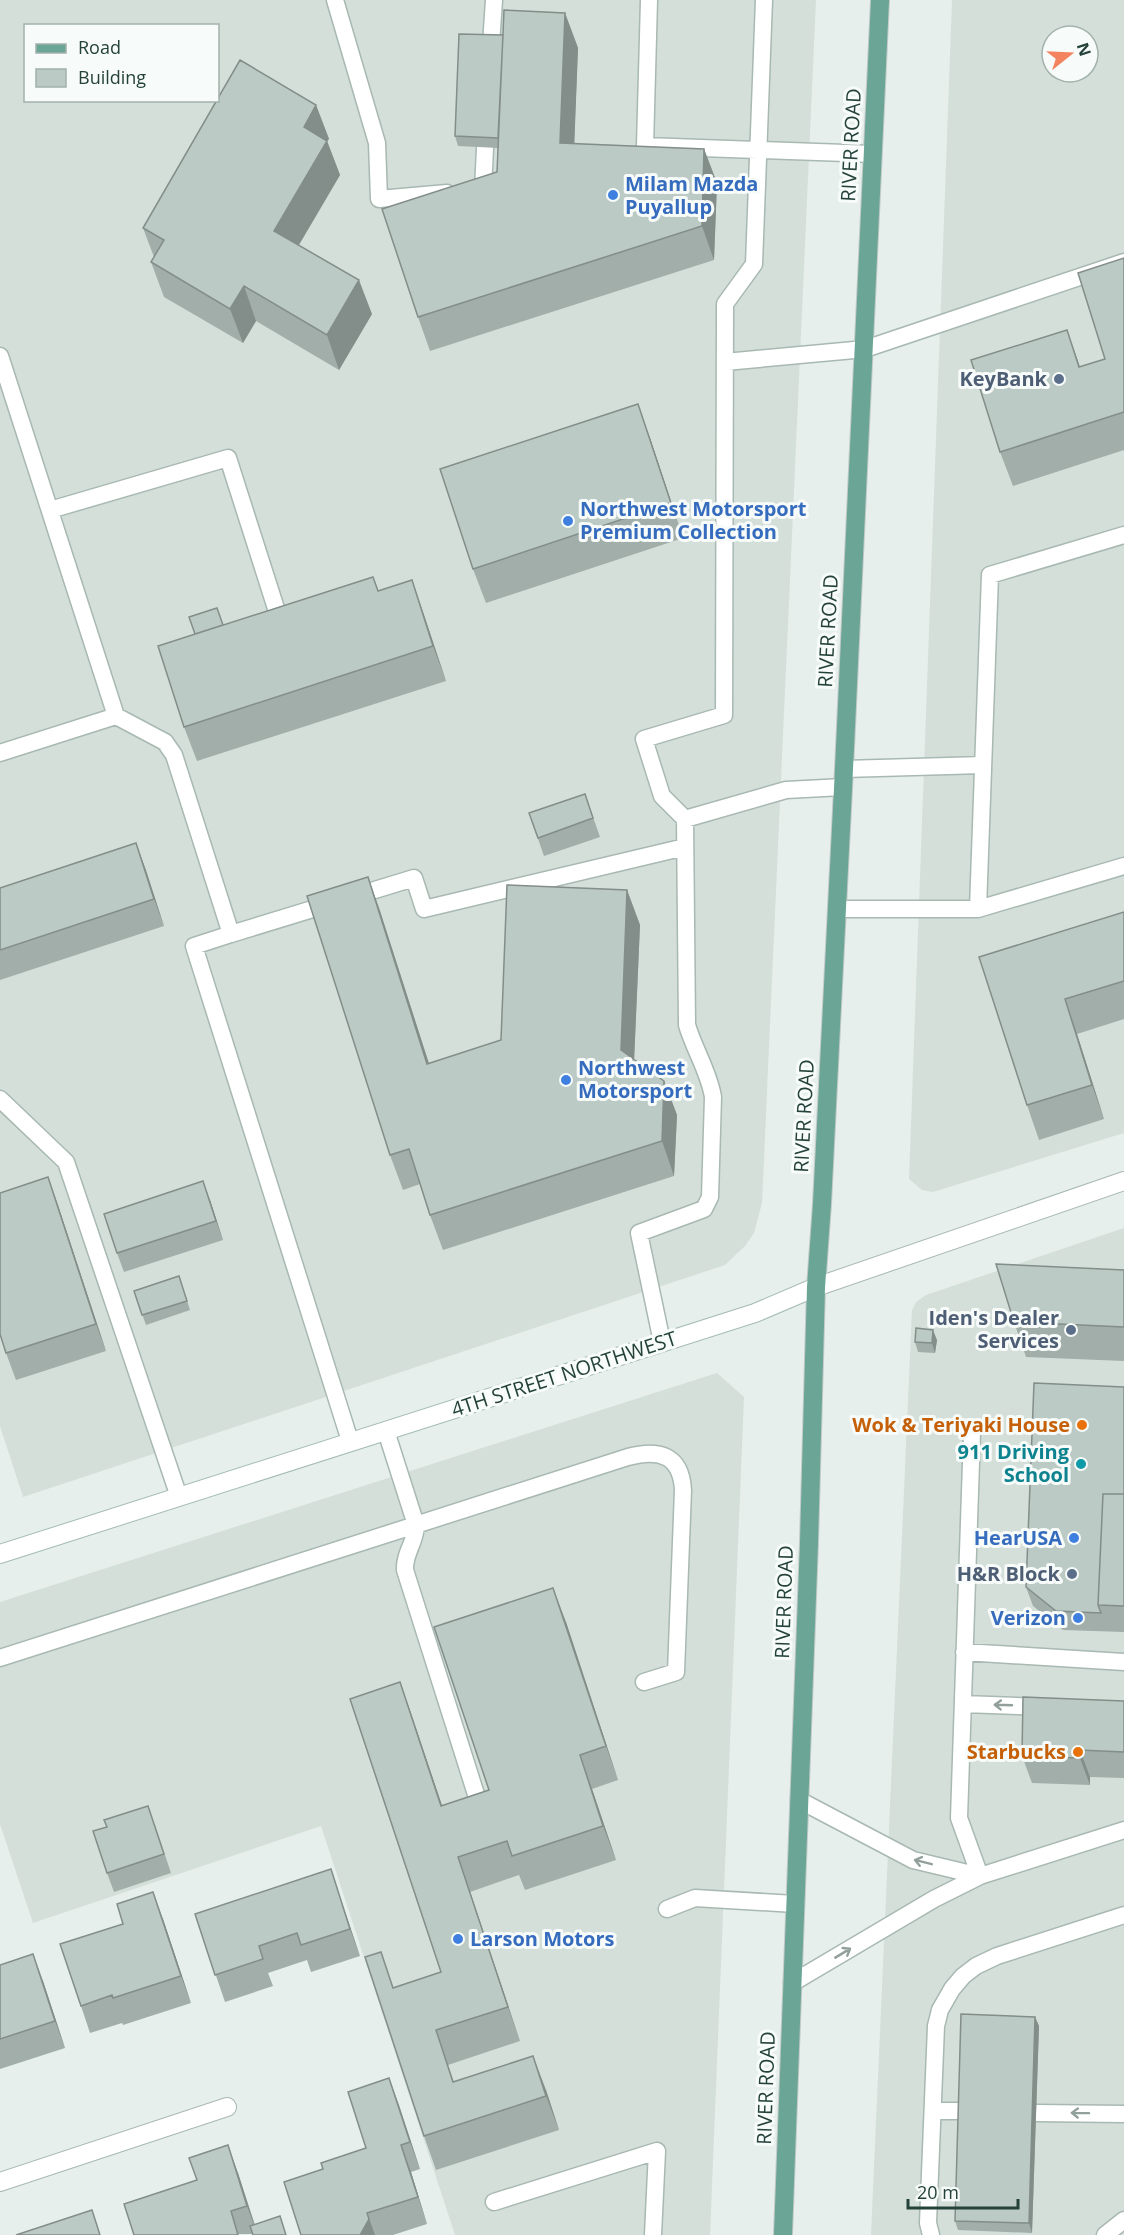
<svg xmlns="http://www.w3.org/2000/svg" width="1124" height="2235" viewBox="0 0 1124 2235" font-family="'Open Sans',sans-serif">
<rect width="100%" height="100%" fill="#e6efeb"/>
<path fill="#d4dfda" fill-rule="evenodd" d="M0 0H816L762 1203 754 1233 745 1246 725 1265 23 1497 0 1426ZM26 26H218V100H26Z
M952 0H1124V1133L933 1192 922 1190 909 1179ZM1052 36H1088V72H1052Z
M1124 1228V2235H871L912 1310 916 1302 926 1295Z
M717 1373 744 1397 710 2235H455L321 1826 33 1923 0 1824V1602Z"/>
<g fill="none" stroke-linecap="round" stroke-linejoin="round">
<defs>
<path id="lane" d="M335 0 377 143 379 199 447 193
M649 0 645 146 873 154
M491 44 494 0
M475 191 483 190 485 148
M0 356 116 716 0 753
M725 362 865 349 1124 262
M50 510 228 458 280 621
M116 716 165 742 174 755 231 934 414 878 424 909 685 847
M844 769 983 765
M685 819 662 796 644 739 724 715 725 304 754 264 764 0
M837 909H978L1124 866
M978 909 990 575 1124 535
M231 934 194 946 350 1441
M0 1099 66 1162 179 1497
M662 1342 639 1233 704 1209 710 1197 713 1097C709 1072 694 1049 687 1025L685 819 786 790 843 787
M386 1431 416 1525C416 1542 404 1553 405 1570L480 1807
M972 1433 959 1818 980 1876
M964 1652 1124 1662
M0 1658 628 1457C658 1449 681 1454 683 1490L676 1672 644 1682
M963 1704 1045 1707
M799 1800 913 1860 980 1876
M667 1909 695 1898 795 1904
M792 1983 934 1899 980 1876 1124 1830
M933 2111H962
M1036 2113 1124 2114
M494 2202 657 2151 653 2235
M931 2235 928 2223 936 2026 940 2010 952 1989 963 1976 976 1966 997 1956 1124 1915
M1105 2235 1124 2220"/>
<path id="street" d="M816 1287 1124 1181
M0 2182 227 2107"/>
<path id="secondary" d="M0 1554 755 1313 816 1287"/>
<path id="primary" d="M783 2235 809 1543 816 1287 822 1204 844 769 880 0"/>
</defs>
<use href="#lane" stroke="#a8b8b2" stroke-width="19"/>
<use href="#street" stroke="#a8b8b2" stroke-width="20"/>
<use href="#secondary" stroke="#a4bbb3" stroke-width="20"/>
<use href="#primary" stroke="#c2cac8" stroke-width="20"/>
<use href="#lane" stroke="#fff" stroke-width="16"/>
<use href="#street" stroke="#fff" stroke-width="18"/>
<use href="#secondary" stroke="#fff" stroke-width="18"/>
<use href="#primary" stroke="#6aa596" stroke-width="18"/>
</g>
<path fill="#a1aea9" d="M565 13 578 48 574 144 704 149 717 183 714 260 430 351 418 317 497 172 498 148 458 146 455 136 503 35Z
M316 105 329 139 327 141 340 175 299 245 372 314 339 370 256 321 243 343 164 297 151 262 154 257 143 228Z
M1124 258V450L1013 486 1000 452 1080 367 1105 359Z
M650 438 683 538 486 603 473 569Z
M373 577 378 591 412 580 424 615 446 681 197 761 184 727 195 634Z
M585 794 600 837 544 856 529 813Z
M136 843 164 926 0 980V888Z
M368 877 380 911 429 1064 501 1040 627 890 640 925 634 1060 664 1081 677 1115 674 1176 443 1250 430 1215 420 1184 403 1190 390 1155Z
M1124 912V1019L1077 1034 1104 1119 1039 1140 1027 1105 979 957Z
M48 1177 106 1351 16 1380 6 1353Z
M210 1200 223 1240 124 1272 117 1253Z
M1124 1270V1361L1026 1357 1014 1322Z
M179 1276 190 1310 146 1325 134 1291Z
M937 1340 935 1353 918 1352 915 1342Z
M1124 1387V1632L1063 1630 1033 1606 1026 1587Z
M566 1622 618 1780 592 1789 616 1860 525 1890 519 1875 470 1892 520 2041 448 2065 454 2082 546 2090 559 2130 436 2170 424 2136 394 1987 441 1972 400 1682 442 1806 489 1790Z
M1124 1701V1778L1090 1777V1785L1032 1783 1022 1756Z
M155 1825 171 1873 114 1892 107 1873Z
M340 1897 360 1956 311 1972 307 1960 268 1973 273 1986 225 2002 195 1914Z
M163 1919 191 2003 123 2025 122 2023 90 2033 81 2006Z
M0 1965 43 1981 65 2048 0 2069Z
M1035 2017 1039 2026 1032 2233 958 2230 955 2221Z
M389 2078 420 2169 411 2172 427 2224 393 2235H301L323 2169 366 2148Z
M238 2173 255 2225 253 2234 134 2235Z"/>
<path fill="#838d89" d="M565 13 578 48 573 178 560 143Z
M316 105 329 139 327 141 340 175 287 265 274 231 304 127Z
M704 149 717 183 714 260 702 226Z
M359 280 372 314 339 370 327 335Z
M244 286 256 321 243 343 230 309Z
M1067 330 1079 364 1091 402 1079 367Z
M638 404 650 438 683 538 671 503Z
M412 580 424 615 446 681 433 646Z
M136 843 146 870 164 926 154 899Z
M368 877 380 911 440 1098 427 1064Z
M627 890 640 925 633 1085 621 1050Z
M1065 999 1077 1034 1104 1119 1092 1085Z
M664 1081 677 1115 674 1176 662 1141Z
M48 1177 58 1205 106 1351 96 1324Z
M203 1181 210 1200 223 1240 216 1221Z
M933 1330 937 1340 935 1353 932 1343Z
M553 1588 566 1622 618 1780 606 1746Z
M400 1682 412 1716 454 1841 441 1806Z
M1080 1750 1090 1777V1785L1080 1758Z
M580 1755 592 1789 616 1860 603 1826Z
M458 1857 470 1892 520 2041 508 2007Z
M331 1869 340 1897 360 1956 350 1929Z
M153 1892 163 1919 191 2003 181 1976Z
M33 1954 43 1981 65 2048 55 2021Z
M1035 2017 1039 2026 1032 2233 1029 2223Z
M533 2056 546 2090 559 2130 546 2096Z
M389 2078 399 2105 420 2169 410 2142Z
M228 2145 238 2173 257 2233 247 2206Z
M401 2145 411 2172 427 2224 418 2197Z
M367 2213 375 2235H360Z"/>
<path fill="#bbcac4" stroke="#838d89" stroke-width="1.5" d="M504 10 565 13 560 143 704 149 702 226 418 317 382 209 497 172Z
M459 34 503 35 498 138 455 136Z
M240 60 316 105 304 127 327 141 274 231 359 280 327 335 244 286 230 309 151 262 164 240 143 228Z
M1124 258V412L1000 452 971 360 1067 330 1079 367 1105 359 1078 273Z
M638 404 671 503 473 569 440 469Z
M373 577 378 591 412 580 433 646 184 727 158 646Z
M217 608 223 625 195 634 189 617Z
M585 794 593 818 538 838 529 813Z
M136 843 154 899 0 950V888Z
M368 877 427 1064 501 1040 507 885 627 890 621 1050 664 1081 662 1141 430 1215 409 1149 390 1155 307 896Z
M1124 912V981L1065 999 1092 1085 1027 1105 979 957Z
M48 1177 96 1324 6 1353 0 1334V1193Z
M203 1181 216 1221 117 1253 104 1214Z
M996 1264 1124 1270V1327L1014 1322Z
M179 1276 187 1301 142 1315 134 1291Z
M916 1328 933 1330 932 1343 915 1342Z
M1034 1383 1124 1387V1494H1103L1098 1605 1101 1613 1056 1611 1026 1587Z
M1103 1494H1124V1606L1098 1605Z
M553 1588 606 1746 580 1755 603 1826 512 1856 507 1841 458 1857 508 2007 436 2030 453 2082 533 2056 546 2096 424 2136 365 1957 381 1952 393 1988 441 1972 350 1699 400 1682 441 1806 489 1790 434 1627Z
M1023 1697 1124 1701V1752L1080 1750V1758L1022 1756Z
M148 1806 164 1854 107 1873 93 1831 107 1827 104 1820Z
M331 1869 350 1929 301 1945 297 1933 259 1946 263 1959 215 1975 195 1914Z
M153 1892 181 1976 113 1998 112 1995 81 2006 60 1944 123 1924 117 1904Z
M33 1954 55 2021 0 2039V1965Z
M961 2014 1035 2017 1029 2223 955 2221Z
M389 2078 410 2142 401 2145 418 2197 367 2213 369 2219 360 2235H301L284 2182 323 2169 321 2163 366 2148 348 2092Z
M228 2145 247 2206 231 2211 238 2235H134L124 2204 197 2180 189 2158Z
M92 2210 100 2235H16Z
M280 2216 286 2235H253L250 2226Z"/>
<defs><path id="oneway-shaft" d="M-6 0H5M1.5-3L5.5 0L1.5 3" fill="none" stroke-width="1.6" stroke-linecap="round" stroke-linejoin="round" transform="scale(1.5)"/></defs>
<g stroke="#92a09c">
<use href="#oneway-shaft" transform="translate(1003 1705) rotate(-178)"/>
<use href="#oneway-shaft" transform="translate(923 1862) rotate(-166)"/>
<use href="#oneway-shaft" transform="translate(843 1953) rotate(-31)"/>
<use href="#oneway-shaft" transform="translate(1080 2113) rotate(-179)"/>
</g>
<g fill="#3f7fe0" stroke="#f7fbf9" stroke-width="2">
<circle cx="613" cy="195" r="6"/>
<circle cx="568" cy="521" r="6"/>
<circle cx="566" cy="1080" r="6"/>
<circle cx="1074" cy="1538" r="6"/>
<circle cx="1078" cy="1618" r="6"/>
<circle cx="458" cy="1939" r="6"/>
</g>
<g fill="#5c6f8a" stroke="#f7fbf9" stroke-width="2">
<circle cx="1059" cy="379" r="6"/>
<circle cx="1071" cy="1330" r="6"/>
<circle cx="1072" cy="1574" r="6"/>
</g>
<g fill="#e8710a" stroke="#f7fbf9" stroke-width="2">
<circle cx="1082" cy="1425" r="6"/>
<circle cx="1078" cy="1752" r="6"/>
</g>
<circle fill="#0f9aa8" stroke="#f7fbf9" stroke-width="2" cx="1081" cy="1464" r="6"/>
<g text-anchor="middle" stroke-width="6" stroke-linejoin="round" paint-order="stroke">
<g font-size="20" fill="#24423a" stroke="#f7fbf9">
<text transform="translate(851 145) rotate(-87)" y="7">RIVER ROAD</text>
<text transform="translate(828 631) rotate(-87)" y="7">RIVER ROAD</text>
<text transform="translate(804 1116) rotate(-87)" y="7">RIVER ROAD</text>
<text transform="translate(564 1374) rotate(-18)" y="7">4TH STREET NORTHWEST</text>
<text transform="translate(784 1602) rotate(-88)" y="7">RIVER ROAD</text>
<text transform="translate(766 2088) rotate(-88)" y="7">RIVER ROAD</text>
</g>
<g font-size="20" font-weight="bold" fill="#366cbe" stroke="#f7fbf9" text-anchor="start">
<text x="625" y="191">Milam Mazda<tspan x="625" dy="23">Puyallup</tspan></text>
<text x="580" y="516">Northwest Motorsport<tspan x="580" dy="23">Premium Collection</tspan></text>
<text x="578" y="1075">Northwest<tspan x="578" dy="23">Motorsport</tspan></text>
<text x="1062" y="1545" text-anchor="end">HearUSA</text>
<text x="1066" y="1625" text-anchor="end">Verizon</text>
<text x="470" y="1946">Larson Motors</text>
</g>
<g font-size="20" font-weight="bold" fill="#4e5e75" stroke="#f7fbf9" text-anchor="end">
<text x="1047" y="386">KeyBank</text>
<text x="1059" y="1325">Iden's Dealer<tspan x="1059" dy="23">Services</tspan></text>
<text x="1060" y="1581">H&amp;R Block</text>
</g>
<g font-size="20" font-weight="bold" fill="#c56008" stroke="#f7fbf9" text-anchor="end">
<text x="1070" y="1432">Wok &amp; Teriyaki House</text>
<text x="1066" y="1759">Starbucks</text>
</g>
<g font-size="20" font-weight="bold" fill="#0d838f" stroke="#f7fbf9" text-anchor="end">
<text x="1069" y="1459">911 Driving<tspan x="1069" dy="23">School</tspan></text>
</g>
</g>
<rect x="24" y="24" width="195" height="78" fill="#f7fbf9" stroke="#a3b1ad" stroke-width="1.5"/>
<rect x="36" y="44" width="30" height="9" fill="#6aa596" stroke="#a3b1ad" stroke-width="1.5"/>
<text x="78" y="54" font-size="18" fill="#24423a">Road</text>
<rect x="36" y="69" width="30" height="18" fill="#bbcac4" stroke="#a3b1ad" stroke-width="1.5"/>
<text x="78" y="84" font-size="18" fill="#24423a">Building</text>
<g transform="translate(1070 54) rotate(72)"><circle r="28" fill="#f7fbf9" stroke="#a3b1ad" stroke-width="1.5"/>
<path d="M0-4.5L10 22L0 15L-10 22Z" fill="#f4845f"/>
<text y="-9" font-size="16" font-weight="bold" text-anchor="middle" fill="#24423a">N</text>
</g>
<path d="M908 2199v9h110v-9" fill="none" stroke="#24423a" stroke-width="3"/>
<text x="917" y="2199" font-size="18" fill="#24423a" stroke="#f7fbf9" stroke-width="4.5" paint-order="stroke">20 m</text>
</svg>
